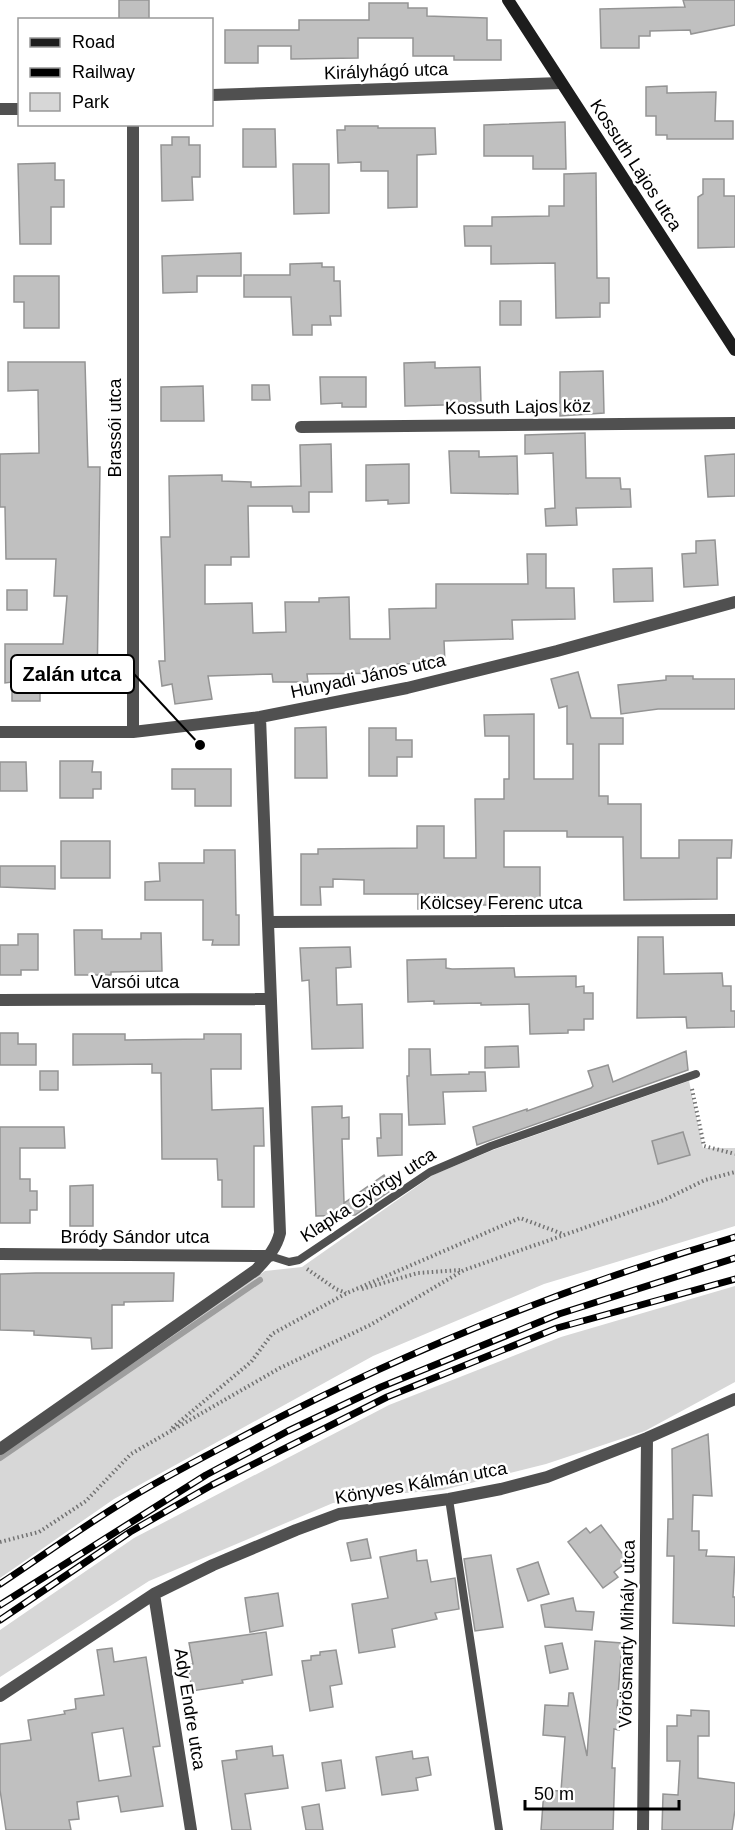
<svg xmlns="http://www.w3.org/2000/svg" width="735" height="1830" viewBox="0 0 735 1830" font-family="Arial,sans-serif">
<rect width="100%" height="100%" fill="#fff"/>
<path fill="#d7d7d7" d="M689 1081 703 1148H735V1226L544 1284 373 1356 114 1499 0 1578V1454L265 1271 302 1267 433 1175 493 1150Z
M735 1286V1382L645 1431 546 1464 443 1490 393 1494 333 1503 149 1581 0 1677V1630L134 1538 389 1405 561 1337Z"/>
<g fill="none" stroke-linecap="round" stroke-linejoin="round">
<path stroke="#9e9e9e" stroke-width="6" d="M0 1458 260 1280"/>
</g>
<path fill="#c0c0c0" stroke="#949494" stroke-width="1.5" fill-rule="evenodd" d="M119 0H149V20H119Z
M683 0H735V25L691 34 690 30 650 31V36H639V48H601L600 9 685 7Z
M369 3H408V8H427V16L487 18V40H501V60H454V56H413V38H358V58L291 59V46H258V63H225V30H299V20H369Z
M667 86V93L716 92 715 121H733V139H667V135H656V116H646V87Z
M565 122 566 169H533V156H484V125Z
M345 126H378V128H435L436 154 417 155V207L388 208V171H361V162L338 163 337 130H345Z
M243 129H275L276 167H243Z
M172 137H189V145H200V177H192L193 200 162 201 161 145H172Z
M55 163V180H64V207H51V244H20L18 164Z
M293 164H329V213L294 214Z
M596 173 597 278H609V303H600V317L556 318 555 263 491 264V246H465L464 226H492V217L549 216V206H564V174Z
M703 179H724V196H735V247L698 248V197L703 194Z
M241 253V276H197V292L163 293 162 256Z
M322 263V267H334V281H340L341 316H330L331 325H312V335H293L291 297H244V275H290V264Z
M14 276H59V328H24V302H14Z
M500 301H521V325H500Z
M8 362H85L88 467H100L97 692H40V701H12V682L5 683V644H63L67 596H54L56 559H6L5 507H0V454L39 453 38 390 8 391Z
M435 362V368L480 367 481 404 405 406 404 363Z
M603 371 604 413 560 416V372Z
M320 377H366V407H342V403L321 404Z
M252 385H269L270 400H252Z
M203 386 204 421H161V387Z
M585 433 586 478H620L621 489H630L631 507 576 508 577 525 546 526 545 509 555 508 553 453 525 454V435Z
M331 444 332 492H309V512H293L292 506H248L249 557H231V565H205V604L252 603 253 633 286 632 285 602H319V598L349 597 350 639H390L389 609 436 608V584H528L527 554H546V588H574L575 619 512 620 513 639 444 641 445 663 397 664V673L307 674 308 682H273L272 674 208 676 212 699 175 704 172 684 162 686 159 661H165L161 537H170L169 476 222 475V481L251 482V487L301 486 300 445Z
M449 451H479V457L517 456 518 494 451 493Z
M735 454V496L708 497 705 456Z
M409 464V503L388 504V500L366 501V465Z
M715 540 718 585 684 587 682 554 696 553V541Z
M652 568 653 601 614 602 613 569Z
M7 590H27V610H7Z
M578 672 591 718H623V744H599V796H608V804H641V858H679V840H732L731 858H717V899L624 900 623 837H567V831H504V867H540V905H454V909H418V894H364V880L333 879V887H320L321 905H301V854H318V849L417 848V826H444V858H476L475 799H504V779H509V736H485L484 715 534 714V779H573V744H567V706L559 708 551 679Z
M666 676H693V679H735V709H658L621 714 618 685 666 680Z
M326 727 327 778H295V728Z
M369 728H396V740H412V757H397V776H369Z
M60 761H93L92 772H101V789H93V798H60Z
M0 762H26L27 791H0Z
M172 769H231V806H195V789H172Z
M61 841H110V878H61Z
M204 850H235L236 915H239V945H212L213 940H203V900H145V882L160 881 159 863H204Z
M0 866H55V889L0 887Z
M74 930H102V939H141V933H161L162 971 111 972V975H75Z
M18 934H38V970H21V975H0V945H18Z
M638 937H663L664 974 722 973 723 986H731V1011H735V1027L687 1028 686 1017 637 1018Z
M350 947 351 967 336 968 337 1005 362 1004 363 1048 312 1049 309 980 302 981 300 948Z
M446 959V968L452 969 514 968 515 977 576 976V987L584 986V993H593V1019H584V1030H568V1033L530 1034 529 1004 481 1005V1003L434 1004V1001L408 1002 407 960Z
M0 1033H18V1044H36V1065H0Z
M73 1034H125V1040L204 1039V1034H241V1069H211L212 1110 263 1108 264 1146H254V1207H222V1180H218L217 1159H162L161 1073H152V1064L73 1065Z
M518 1046 519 1067 485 1068V1047Z
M409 1049H430L431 1075 469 1074V1072H485L486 1091 443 1092 445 1124 409 1125 407 1076H409Z
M686 1051 688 1070 477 1145 473 1127 527 1109V1111L591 1088 593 1086 588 1071 608 1065 613 1082Z
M40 1071H58V1090H40Z
M342 1106V1118L349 1117V1139H342L344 1203 384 1175 393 1189 355 1215 316 1216 312 1107Z
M380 1114H402V1155L378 1156 377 1138H381Z
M0 1127H64L65 1148H20V1179H30V1191H37V1210H30V1223H0Z
M683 1132 690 1155 658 1164 652 1141Z
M93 1185V1226H70V1186Z
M36 1273H174L173 1301 124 1302V1305H112V1348L92 1349 91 1338 34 1335V1331L0 1330V1274Z
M708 1434 712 1496 693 1495 692 1531H699V1550H707L706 1556 735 1557 733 1597H735V1626L673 1623 674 1556H667L668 1519H673L672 1449Z
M601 1525 628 1561 614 1572 618 1577 603 1588 568 1542 586 1528 590 1533Z
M367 1539 371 1558 351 1561 347 1543Z
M416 1550 417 1561 427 1560 431 1582 455 1578 459 1609 435 1613 437 1619 392 1629 395 1647 359 1653 352 1604 388 1598 380 1557Z
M491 1555 503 1627 475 1631 464 1559Z
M538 1562 549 1594 528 1601 517 1569Z
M278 1593 283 1626 250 1632 245 1598Z
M573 1598 576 1611 594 1612 592 1630 545 1627 541 1605Z
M266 1632 272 1675 242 1680 243 1683 192 1691 188 1665 193 1664 189 1643Z
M595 1641 622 1643 617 1709H620L619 1730 614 1729 612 1768H615L613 1830H541L544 1790 561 1791 565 1737 543 1735 545 1705 568 1706 569 1693H573L587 1756Z
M562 1643 568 1669 550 1673 545 1646Z
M112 1648 114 1662 146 1657 160 1746 153 1747 163 1806 121 1812 118 1796 77 1802 79 1819 69 1820 71 1830H6L0 1790V1744L31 1740 28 1720 65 1714 64 1711 76 1709 75 1699 104 1695 97 1650ZM123 1728 131 1776 99 1781 92 1733Z
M336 1650 342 1684 330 1686 333 1707 310 1711 302 1661 311 1660V1656L320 1655V1652Z
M691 1710 709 1711V1736H698V1778L735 1783V1810L732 1830H662L663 1794 678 1795 680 1761H667V1726H677V1715L691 1716Z
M272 1746 273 1756 283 1755 288 1788 245 1794 251 1830H232L222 1761 237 1759 236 1751Z
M412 1751 413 1759 428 1757 431 1775 416 1778 418 1790 382 1795 376 1757Z
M341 1760 345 1788 326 1791 322 1763Z
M319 1804 323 1830H306L302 1807Z"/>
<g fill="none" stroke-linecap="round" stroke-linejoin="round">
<path stroke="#727272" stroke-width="4" stroke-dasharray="1.5 3" stroke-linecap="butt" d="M692 1089 704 1146 735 1154
M307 1269 336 1289 346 1293
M362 1289 418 1273 460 1270
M172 1428 251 1362 272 1334 347 1293 520 1218 563 1234
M0 1542 39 1532 86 1501 131 1454 280 1368 370 1325 464 1270 664 1200 705 1180 735 1172"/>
<path stroke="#505050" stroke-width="8" d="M270 1256 289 1262 299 1260 430 1172 491 1146 696 1074
M449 1499 499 1830"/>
<path stroke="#505050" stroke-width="12" d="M212 95 561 83
M0 109H20
M133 124V732
M301 427 735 423
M0 732H133L260 717 407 688 557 651 735 602
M268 922 735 920
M0 1000 271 999
M0 1254 270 1256
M0 1449 256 1270C267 1258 276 1249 280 1233L260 717
M154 1594 191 1830
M0 1696 154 1594 213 1565 296 1530 339 1514 449 1499 501 1489 547 1477 647 1438 735 1399
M643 1830 647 1438"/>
<path stroke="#1d1d1d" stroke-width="12" d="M508 0 735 350"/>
<defs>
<path id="rail" d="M0 1584C39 1558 77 1531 117 1506 155 1482 196 1461 236 1440 395 1355 562 1288 735 1237
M0 1605 206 1475 288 1431 381 1387 559 1314 735 1258
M0 1620 130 1532 212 1485 387 1397 557 1328 735 1279"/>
</defs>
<use href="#rail" stroke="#000" stroke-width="7"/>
<use href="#rail" stroke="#fff" stroke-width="4.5" stroke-dasharray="14" stroke-linecap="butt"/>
</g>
<g text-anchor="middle" stroke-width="5" stroke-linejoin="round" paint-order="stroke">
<g font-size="18" fill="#000" stroke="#fff">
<text transform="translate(386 71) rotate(-2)" y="6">Királyhágó utca</text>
<text transform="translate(636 165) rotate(57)" y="6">Kossuth Lajos utca</text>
<text transform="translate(518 407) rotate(-1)" y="6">Kossuth Lajos köz</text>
<text transform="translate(115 428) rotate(-90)" y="6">Brassói utca</text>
<text transform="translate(368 676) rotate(-12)" y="6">Hunyadi János utca</text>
<text x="501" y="909">Kölcsey Ferenc utca</text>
<text x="135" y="988">Varsói utca</text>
<text transform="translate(368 1195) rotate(-33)" y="6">Klapka György utca</text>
<text x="135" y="1243">Bródy Sándor utca</text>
<text transform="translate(421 1483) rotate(-10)" y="6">Könyves Kálmán utca</text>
<text transform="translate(627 1634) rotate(-89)" y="6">Vörösmarty Mihály utca</text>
<text transform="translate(190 1709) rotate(81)" y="6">Ady Endre utca</text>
</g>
</g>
<path fill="none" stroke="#000" stroke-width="2" d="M200 745L134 674"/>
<circle fill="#000" stroke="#fff" stroke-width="2" cx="200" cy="745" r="6"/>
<rect fill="#fff" stroke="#000" stroke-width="2" x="11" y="655" width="123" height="38" rx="6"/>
<g font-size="20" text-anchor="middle" font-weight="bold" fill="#000">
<text x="72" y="681">Zalán utca</text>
</g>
<rect x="18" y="18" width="195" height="108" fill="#ffffff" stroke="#999999" stroke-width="1.5"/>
<rect x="30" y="38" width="30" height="9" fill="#1d1d1d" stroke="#999999" stroke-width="1.5"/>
<text x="72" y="48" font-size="18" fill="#000000">Road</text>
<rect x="30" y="68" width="30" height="9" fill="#000000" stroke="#999999" stroke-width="1.5"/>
<text x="72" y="78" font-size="18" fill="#000000">Railway</text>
<rect x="30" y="93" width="30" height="18" fill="#d7d7d7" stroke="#999999" stroke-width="1.5"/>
<text x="72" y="108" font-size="18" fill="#000000">Park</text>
<path d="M525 1800v9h154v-9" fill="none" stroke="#000000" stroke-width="3"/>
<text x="534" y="1800" font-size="18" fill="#000000" stroke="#ffffff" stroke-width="4.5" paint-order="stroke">50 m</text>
</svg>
